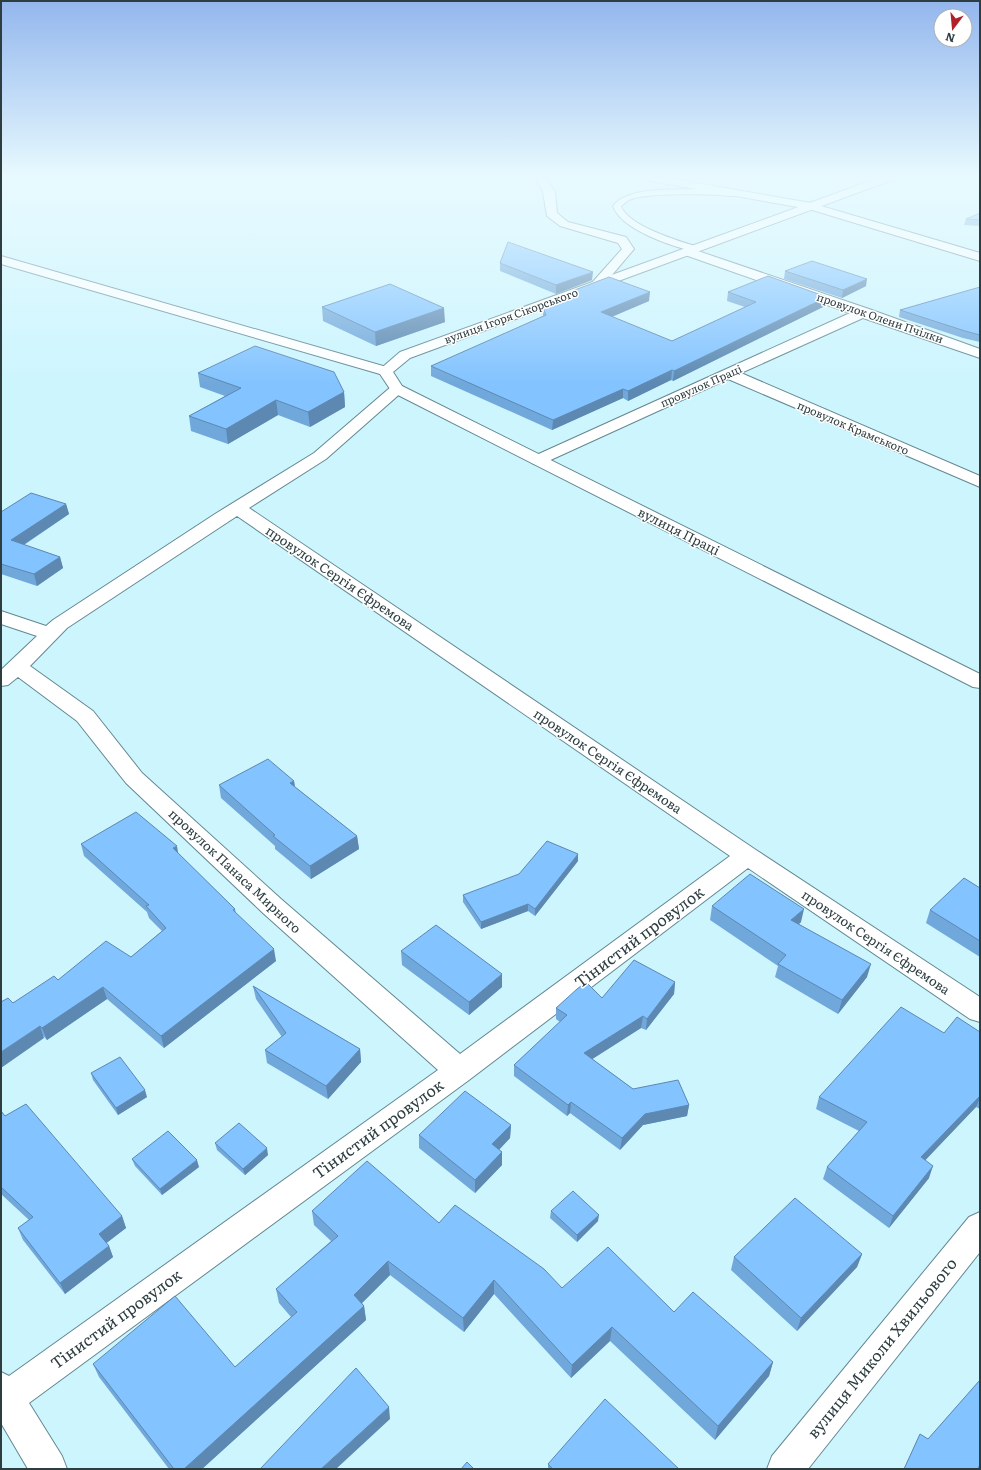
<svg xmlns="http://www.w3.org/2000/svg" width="981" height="1470" viewBox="0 0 981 1470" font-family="Literata,serif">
<rect width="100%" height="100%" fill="#cdf5fe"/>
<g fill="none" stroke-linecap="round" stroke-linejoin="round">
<defs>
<path id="lane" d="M694 189 733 190 737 193 733 196C712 194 646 192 629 200 626 202 624 204 621 206 628 226 679 241 698 247L700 249 695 252C672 246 621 230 613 206 627 187 671 190 694 189Z"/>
<path id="street" d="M536 178H546L555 192 557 213 568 222 626 237 634 249 601 288 596 289 590 285 622 249 618 243 560 226 547 216 543 192Z
M645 178H668L811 203 980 253V261L809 209 650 181Z
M689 248 869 309 980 349V358L863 318 741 373 980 476V487L728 379 544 463 538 465 532 463 530 460 532 457 850 313 685 255 683 252Z
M1 256 390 368 392 371 390 374H380L1 264Z
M397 384 402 386 405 389 402 392 326 459 249 508 756 850 980 997V1022L970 1019 748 868 469 1080 29 1403 62 1456 67 1469H28L1 1423V1372L9 1376 438 1070 263 913 126 783 77 721 18 677 8 685 1 686V670L37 636 1 624V611L46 626 53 620 215 514 314 453 392 386ZM237 516 730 856 460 1054 281 899 142 773 93 711 30 666 67 628Z
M980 1212V1252L808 1469H767L772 1456 969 1217Z"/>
<path id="secondary" d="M878 178H893L892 180 410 358 393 372 402 386 980 674V688L973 687 392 392 378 371 400 352Z"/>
</defs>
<use href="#lane" stroke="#648891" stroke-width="2"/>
<use href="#street" stroke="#648891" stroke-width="2"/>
<use href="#secondary" stroke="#648891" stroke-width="2"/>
<use href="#lane" fill="#fff" fill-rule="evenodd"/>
<use href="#street" fill="#fff" fill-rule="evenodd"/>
<use href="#secondary" fill="#fff" fill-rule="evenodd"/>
</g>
<path fill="#71a8db" d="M980 213V226L964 225 966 219Z
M500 263 592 280 556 294 500 271Z
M785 271 866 286 842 298 784 279Z
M980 287V342L963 338 899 317 900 310Z
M572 291 649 301 612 317 672 341 745 307 727 301 728 292 825 306 673 381 671 380 628 401 623 398 552 430 431 376V366L543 316V308L572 295Z
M322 307 445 322 376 346 323 321Z
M198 373 344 392 345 407 310 427 278 415 228 444 191 431 189 416 225 396 200 387Z
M66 504 69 514 24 545 60 557 63 568 37 586 1 574V512Z
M294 781 295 787 357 836 359 849 311 879 275 849V846L221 798 219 785Z
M81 844 178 854 235 909 236 913 276 961 164 1048 107 999 47 1040 13 1003 58 980 131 957 162 931 149 918 147 912 84 856Z
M578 861 535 916 528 911 481 929 463 902V895Z
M980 888V957L926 923 930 910Z
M712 906 801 922 799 924 867 977 838 1014 775 977 778 966 710 920Z
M401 951 502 987 469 1015 402 965Z
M675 982 674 994 646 1030 641 1028 592 1059 633 1089 689 1105 687 1116 643 1125 620 1150 570 1113 567 1116 514 1076V1065L560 1022 556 1019V1008Z
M253 986 360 1049 361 1062 328 1099 267 1063 265 1050 282 1037 256 999Z
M980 1032V1109L976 1107 925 1160 929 1178 889 1228 823 1179 827 1167 859 1131 816 1109 819 1097 944 1033Z
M91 1073 147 1097 118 1115 93 1080Z
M1 1111 5 1116 122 1216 126 1228 106 1243 109 1246 113 1257 65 1294 23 1240 18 1228 29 1220 1 1194Z
M511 1125 510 1138 499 1150 502 1152V1165L475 1193 419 1148V1135Z
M215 1143 268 1155 245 1175 217 1150Z
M132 1159 199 1167 162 1195 135 1166Z
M312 1211 439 1223 562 1288 674 1312 773 1362 769 1376 715 1440 610 1341 571 1378 494 1294 464 1332 390 1275 362 1303 364 1306 366 1320 202 1469H169L99 1377 93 1364 235 1367 291 1317 279 1303 276 1289 331 1241 314 1225Z
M551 1211 598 1221 577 1242 550 1218Z
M862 1254 857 1267 797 1331 731 1270 734 1257Z
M980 1380V1469H904L920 1434 928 1439Z
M548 1464 679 1469H548Z"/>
<path fill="#5c88b2" d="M593 272 592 280 556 294V285Z
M867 279 866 286 842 298 843 290Z
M650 292 649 301 601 321V312Z
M827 297 825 306 673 381 674 371Z
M444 308 445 322 376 346 375 332Z
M672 370 671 380 628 401V391Z
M623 389V398L552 430 553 420Z
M344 392 345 407 310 427 308 412Z
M276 400 278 415 228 444 226 429Z
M66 504 69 514 14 551 11 540Z
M60 557 63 568 37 586 34 574Z
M294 781 296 794 290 783Z
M357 836 359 849 311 879 310 866Z
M177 846 179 858 173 848Z
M578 854V861L535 916V909Z
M528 904V911L481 929V922Z
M804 909 801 922 788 933 791 920Z
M274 949 276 961 164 1048 161 1036Z
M871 964 867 977 838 1014 842 1000Z
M502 974V987L469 1015V1002Z
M675 982 674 994 646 1030 647 1019Z
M103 987 107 999 47 1040 42 1028Z
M643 1016 641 1028 583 1065 584 1053Z
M40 1026 44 1038 1 1068V1052Z
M360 1049 361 1062 328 1099 326 1086Z
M145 1090 147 1097 118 1115 116 1108Z
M980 1096V1098L976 1107 917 1169 921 1157Z
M571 1102 570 1113 567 1116 568 1105Z
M689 1105 687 1116 643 1125 620 1150 622 1138 645 1114Z
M511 1125 510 1138 492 1157V1144Z
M267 1148 268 1155 245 1175 243 1169Z
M502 1152V1165L475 1193V1180Z
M197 1160 199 1167 162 1195 160 1189Z
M933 1166 929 1178 889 1228 893 1216Z
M599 1215 598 1221 577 1242V1235Z
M122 1216 126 1228 104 1245 99 1234Z
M109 1246 113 1257 65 1294 60 1283Z
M862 1254 857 1267 797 1331 801 1318Z
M388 1261 390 1275 356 1309 354 1295Z
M494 1280V1294L464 1332 463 1318Z
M364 1306 366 1320 202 1469H184Z
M612 1327 610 1341 571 1378 572 1365Z
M773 1362 769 1376 715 1440 718 1426Z
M389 1407 390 1419 336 1469H321Z"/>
<path fill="#83c3ff" stroke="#5c88b2" d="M980 213V220L966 219Z
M508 242 593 272 556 285 500 263Z
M812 261 867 279 843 290 785 271Z
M768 276 827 297 674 371 672 370 628 391 623 389 553 420 431 366 546 315 543 308 577 293 572 291 609 277 650 292 601 312 672 341 756 302 728 292Z
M390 284 444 308 375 332 322 307Z
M980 287V335L965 331 900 310Z
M255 346 334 372 344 392 308 412 276 400 226 429 189 416 241 388 198 373Z
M31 493 66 504 11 540 60 557 34 574 1 564V512Z
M268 759 294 781 290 783 357 836 310 866 273 836 275 835 219 785Z
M136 812 177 846 173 848 235 909 233 910 274 949 161 1036 103 987 42 1028 40 1026 1 1052V1002L8 998 13 1003 54 976 58 980 106 941 131 957 166 928 146 906 149 905 81 844Z
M547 841 578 854 535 909 528 904 481 922 463 895 519 874Z
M750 874 804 909 791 920 871 964 842 1000 778 964 786 955 712 906Z
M964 878 980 888V941L930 910Z
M436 925 502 974 469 1002 401 951Z
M634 960 675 982 647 1019 643 1016 584 1053 633 1089 678 1080 689 1105 645 1114 622 1138 571 1102 568 1105 514 1065 567 1015 556 1008 577 989 586 982 602 998Z
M253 986 360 1049 326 1086 265 1050 286 1033Z
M901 1007 944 1033 957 1017 980 1032V1096L921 1157 933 1166 893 1216 827 1167 867 1122 819 1097Z
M120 1057 145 1090 116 1108 91 1073Z
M465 1091 511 1125 492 1144 502 1152 475 1180 419 1135Z
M26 1104 122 1216 99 1234 109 1246 60 1283 18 1228 33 1217 1 1187V1111L5 1116Z
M239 1123 267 1148 243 1169 215 1143Z
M168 1131 197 1160 160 1189 132 1159Z
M367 1161 439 1223 455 1205 544 1269 562 1288 608 1247 674 1312 693 1292 773 1362 718 1426 612 1327 572 1365 494 1280 463 1318 388 1261 354 1295 364 1306 184 1469H174L93 1364 175 1296 235 1367 297 1312 276 1289 338 1236 312 1211Z
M573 1191 599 1215 577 1235 551 1211Z
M795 1198 862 1254 801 1318 734 1257Z
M356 1368 389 1407 321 1469H260Z
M980 1380V1464L978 1469H904L920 1434 928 1439Z
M605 1399 679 1469H553L548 1464Z
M467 1462 474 1469H461Z"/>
<linearGradient id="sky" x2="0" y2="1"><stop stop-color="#93b6ed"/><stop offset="0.46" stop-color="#e8faff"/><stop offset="1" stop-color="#e8faff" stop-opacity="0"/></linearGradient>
<rect width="981" height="384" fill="url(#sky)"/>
<g text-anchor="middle" stroke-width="3" stroke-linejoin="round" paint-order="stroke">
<g font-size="11" fill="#2d3d40" stroke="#fff">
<text transform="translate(511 316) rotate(-20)" y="4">вулиця Ігоря Сікорського</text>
<text transform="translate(880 318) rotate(19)" y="4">провулок Олени Пчілки</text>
<text transform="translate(701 386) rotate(-24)" y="4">провулок Праці</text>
<text transform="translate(853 428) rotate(23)" y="4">провулок Крамського</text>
</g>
<g font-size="13" fill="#2d3d40" stroke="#fff">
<text transform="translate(679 531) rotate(27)" y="5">вулиця Праці</text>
<text transform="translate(340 578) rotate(34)" y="5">провулок Сергія Єфремова</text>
<text transform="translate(608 761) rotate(34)" y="5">провулок Сергія Єфремова</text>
<text transform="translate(235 871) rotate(43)" y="5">провулок Панаса Мирного</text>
<text transform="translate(876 942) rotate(34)" y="5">провулок Сергія Єфремова</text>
</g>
<g font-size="16" fill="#2d3d40" stroke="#fff">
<text transform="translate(639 937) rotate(-37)" y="6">Тінистий провулок</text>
<text transform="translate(378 1129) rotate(-36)" y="6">Тінистий провулок</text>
<text transform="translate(116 1319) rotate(-36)" y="6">Тінистий провулок</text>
<text transform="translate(882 1348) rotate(-51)" y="6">вулиця Миколи Хвильового</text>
</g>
</g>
<rect width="981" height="1470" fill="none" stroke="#2d3d40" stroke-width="4"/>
<g transform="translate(953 28) rotate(196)"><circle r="19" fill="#ffffff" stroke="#abb1b3"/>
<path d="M0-3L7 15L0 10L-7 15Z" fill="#b22029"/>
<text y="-6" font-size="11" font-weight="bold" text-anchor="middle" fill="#2d3d40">N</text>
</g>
</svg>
